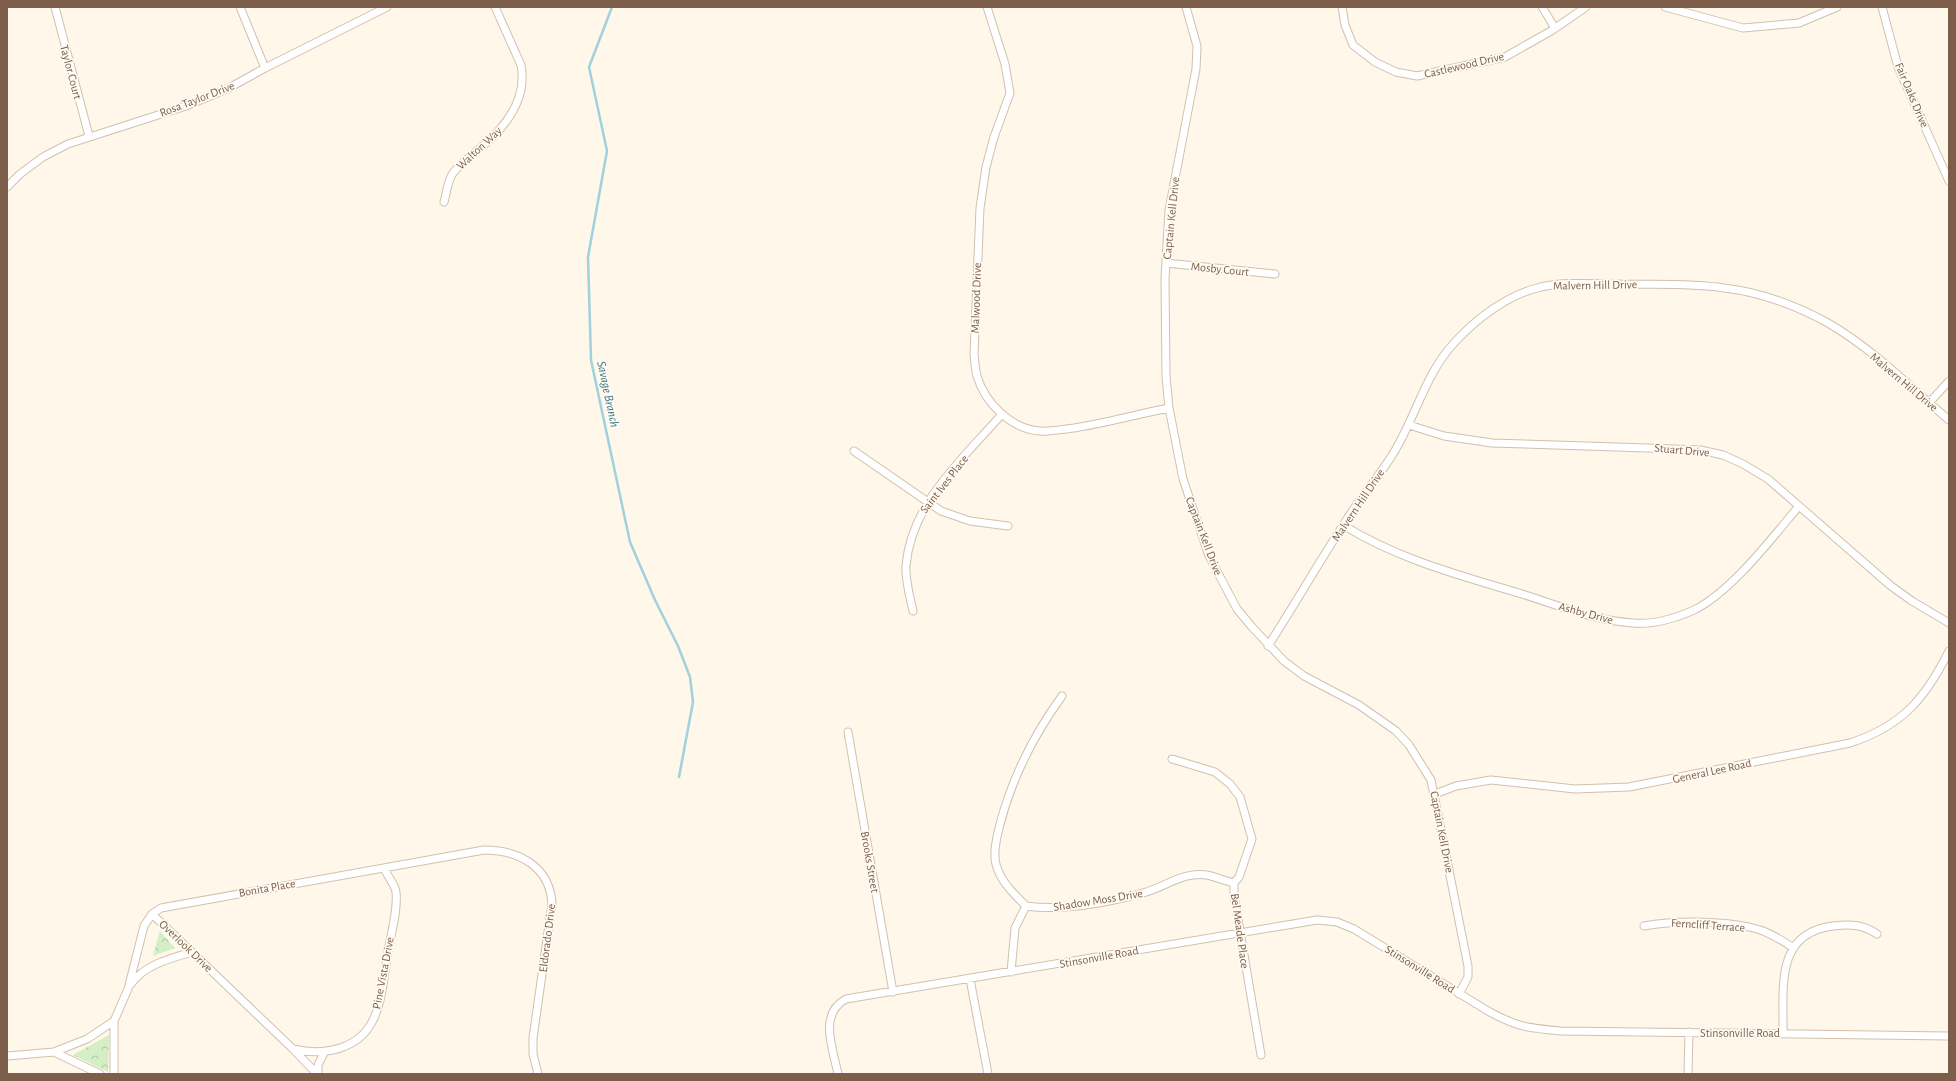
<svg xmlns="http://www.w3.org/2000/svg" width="1956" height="1081" viewBox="0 0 1956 1081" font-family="'Alegreya Sans',sans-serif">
<defs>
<pattern id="park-crowns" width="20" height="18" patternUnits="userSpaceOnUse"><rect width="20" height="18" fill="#d4eec6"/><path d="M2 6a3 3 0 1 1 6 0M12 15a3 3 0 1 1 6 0" fill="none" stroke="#b1c4a3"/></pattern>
</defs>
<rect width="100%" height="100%" fill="#fef7ea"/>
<path fill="url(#park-crowns)" d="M160 931 175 948 153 956Z
M109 1035 108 1072 73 1055Z"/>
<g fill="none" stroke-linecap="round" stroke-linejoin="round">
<path stroke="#a1d1dd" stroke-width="2.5" d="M612 7 589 67 607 151 588 257 591 360 630 542 655 600 678 646 690 677 693 702 679 777"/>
<defs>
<path id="street" d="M55 7 89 136
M240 7 265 68
M987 7 1005 64 1010 93 994 137 986 167 980 208 974 355C975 361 975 369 977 376 985 403 1011 429 1040 431 1051 432 1063 429 1074 428 1106 423 1138 414 1169 408
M1186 7 1197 46 1196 69 1169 210 1165 279 1166 376 1169 408 1183 479 1209 556 1237 609 1252 627 1284 661 1304 676 1359 705 1396 731 1409 745 1431 780 1468 966V977L1459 994
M1342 7 1345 25 1353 45 1375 62 1396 72 1417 76 1505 57 1551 31 1586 7
M1542 7 1555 28
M1665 7 1743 28 1799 23 1837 7
M1882 7 1898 67 1949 181
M7 187 20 174 43 157 68 144 186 106 229 88 265 68 387 7
M444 202C447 192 447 182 453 173 460 164 469 157 478 150 504 129 528 101 521 65L495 7
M1166 263 1275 274
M1929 403 1949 381
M1409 425 1444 436 1492 443 1647 448 1700 450 1723 455 1743 464 1768 479 1891 586 1912 601 1949 623
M854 451 941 511 970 521 1008 526
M1343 525C1399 560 1463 576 1525 595 1560 606 1596 621 1633 623 1653 625 1676 618 1694 610 1731 592 1772 538 1799 506
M913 611C910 597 905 580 906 566 911 503 963 459 1002 414
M1268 646C1297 601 1323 555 1353 510 1367 489 1385 469 1397 447 1417 412 1427 372 1454 343 1476 319 1506 296 1537 288 1564 281 1592 284 1619 284 1654 285 1690 283 1724 288 1760 292 1797 306 1828 323 1873 349 1910 387 1949 420
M1062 696C1033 736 1011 780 999 828 996 841 992 857 998 870 1003 884 1016 896 1026 906 1063 911 1107 903 1143 893 1165 887 1184 871 1207 875 1216 877 1225 881 1234 883
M848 732 893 992
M1172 759 1215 772 1230 784 1240 797 1252 839 1239 877 1234 883V896L1261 1055
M1435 794 1456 786 1491 780 1575 789 1629 787 1850 743C1902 726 1925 699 1949 651
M152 914 293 1049 317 1074
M1644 926C1676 920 1732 920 1763 931 1773 935 1783 941 1792 947
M1011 972 1015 928 1026 906
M970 979 988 1074
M131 984C144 965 171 958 192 952
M114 1021V1074
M1783 1033C1784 989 1774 933 1833 926 1850 924 1862 924 1877 934
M293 1049C324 1056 360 1050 374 1018 383 998 384 974 388 952 391 933 398 911 396 892 395 884 387 876 384 868
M54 1052 87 1039 114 1021 128 989 144 926 152 914 161 908 484 850C518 850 550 866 552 904L533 1038V1054L538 1074
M7 1056 54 1052 100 1074
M318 1074V1065L324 1053
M838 1074C833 1049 818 1014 846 999L1317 920 1337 922 1354 929 1488 1011C1517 1027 1527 1028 1560 1031L1949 1036
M1688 1074 1689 1032"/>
</defs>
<use href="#street" stroke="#d2c0ae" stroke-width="9"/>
<use href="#street" stroke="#fff" stroke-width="7"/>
</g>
<g text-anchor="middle" stroke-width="3.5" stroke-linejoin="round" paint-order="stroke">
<g font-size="12" fill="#7c5e4a" stroke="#fffbf2">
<text transform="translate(1464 65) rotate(-13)" y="4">Castlewood Drive</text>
<text transform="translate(71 72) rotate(75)" y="4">Taylor Court</text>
<text transform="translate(1912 95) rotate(67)" y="4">Fair Oaks Drive</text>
<text transform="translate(197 99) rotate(-21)" y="4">Rosa Taylor Drive</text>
<text transform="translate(479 148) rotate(-43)" y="4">Walton Way</text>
<text transform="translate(1171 218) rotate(-84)" y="4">Captain Kell Drive</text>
<text transform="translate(1220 269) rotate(6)" y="4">Mosby Court</text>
<text transform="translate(1595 285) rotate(-1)" y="4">Malvern Hill Drive</text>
<text transform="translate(976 298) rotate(-88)" y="4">Malwood Drive</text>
<text transform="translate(1904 382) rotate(40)" y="4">Malvern Hill Drive</text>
<text transform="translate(1682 450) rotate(5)" y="4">Stuart Drive</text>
<text transform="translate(944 484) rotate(-52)" y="4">Saint Ives Place</text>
<text transform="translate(1358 505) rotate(-56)" y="4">Malvern Hill Drive</text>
<text transform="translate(1204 536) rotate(69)" y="4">Captain Kell Drive</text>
<text transform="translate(1586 613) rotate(15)" y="4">Ashby Drive</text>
<text transform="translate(1712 771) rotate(-12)" y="4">General Lee Road</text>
<text transform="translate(1442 832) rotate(79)" y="4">Captain Kell Drive</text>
<text transform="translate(870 862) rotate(80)" y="4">Brooks Street</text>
<text transform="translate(267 888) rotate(-10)" y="4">Bonita Place</text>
<text transform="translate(1098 900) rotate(-9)" y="4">Shadow Moss Drive</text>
<text transform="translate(1708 925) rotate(4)" y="4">Ferncliff Terrace</text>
<text transform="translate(1240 931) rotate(82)" y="4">Bel Meade Place</text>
<text transform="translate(547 938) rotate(-83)" y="4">Eldorado Drive</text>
<text transform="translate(186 946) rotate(44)" y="4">Overlook Drive</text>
<text transform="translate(1099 957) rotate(-10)" y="4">Stinsonville Road</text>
<text transform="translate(1420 969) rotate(32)" y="4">Stinsonville Road</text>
<text transform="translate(383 973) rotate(-79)" y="4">Pine Vista Drive</text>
<text x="1740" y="1037">Stinsonville Road</text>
</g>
<g font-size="13" font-style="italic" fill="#3f7989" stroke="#fffbf2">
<text transform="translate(609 394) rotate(78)" y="5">Savage Branch</text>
</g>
</g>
<rect width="1956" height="1081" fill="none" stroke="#7c5e4a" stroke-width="16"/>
</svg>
